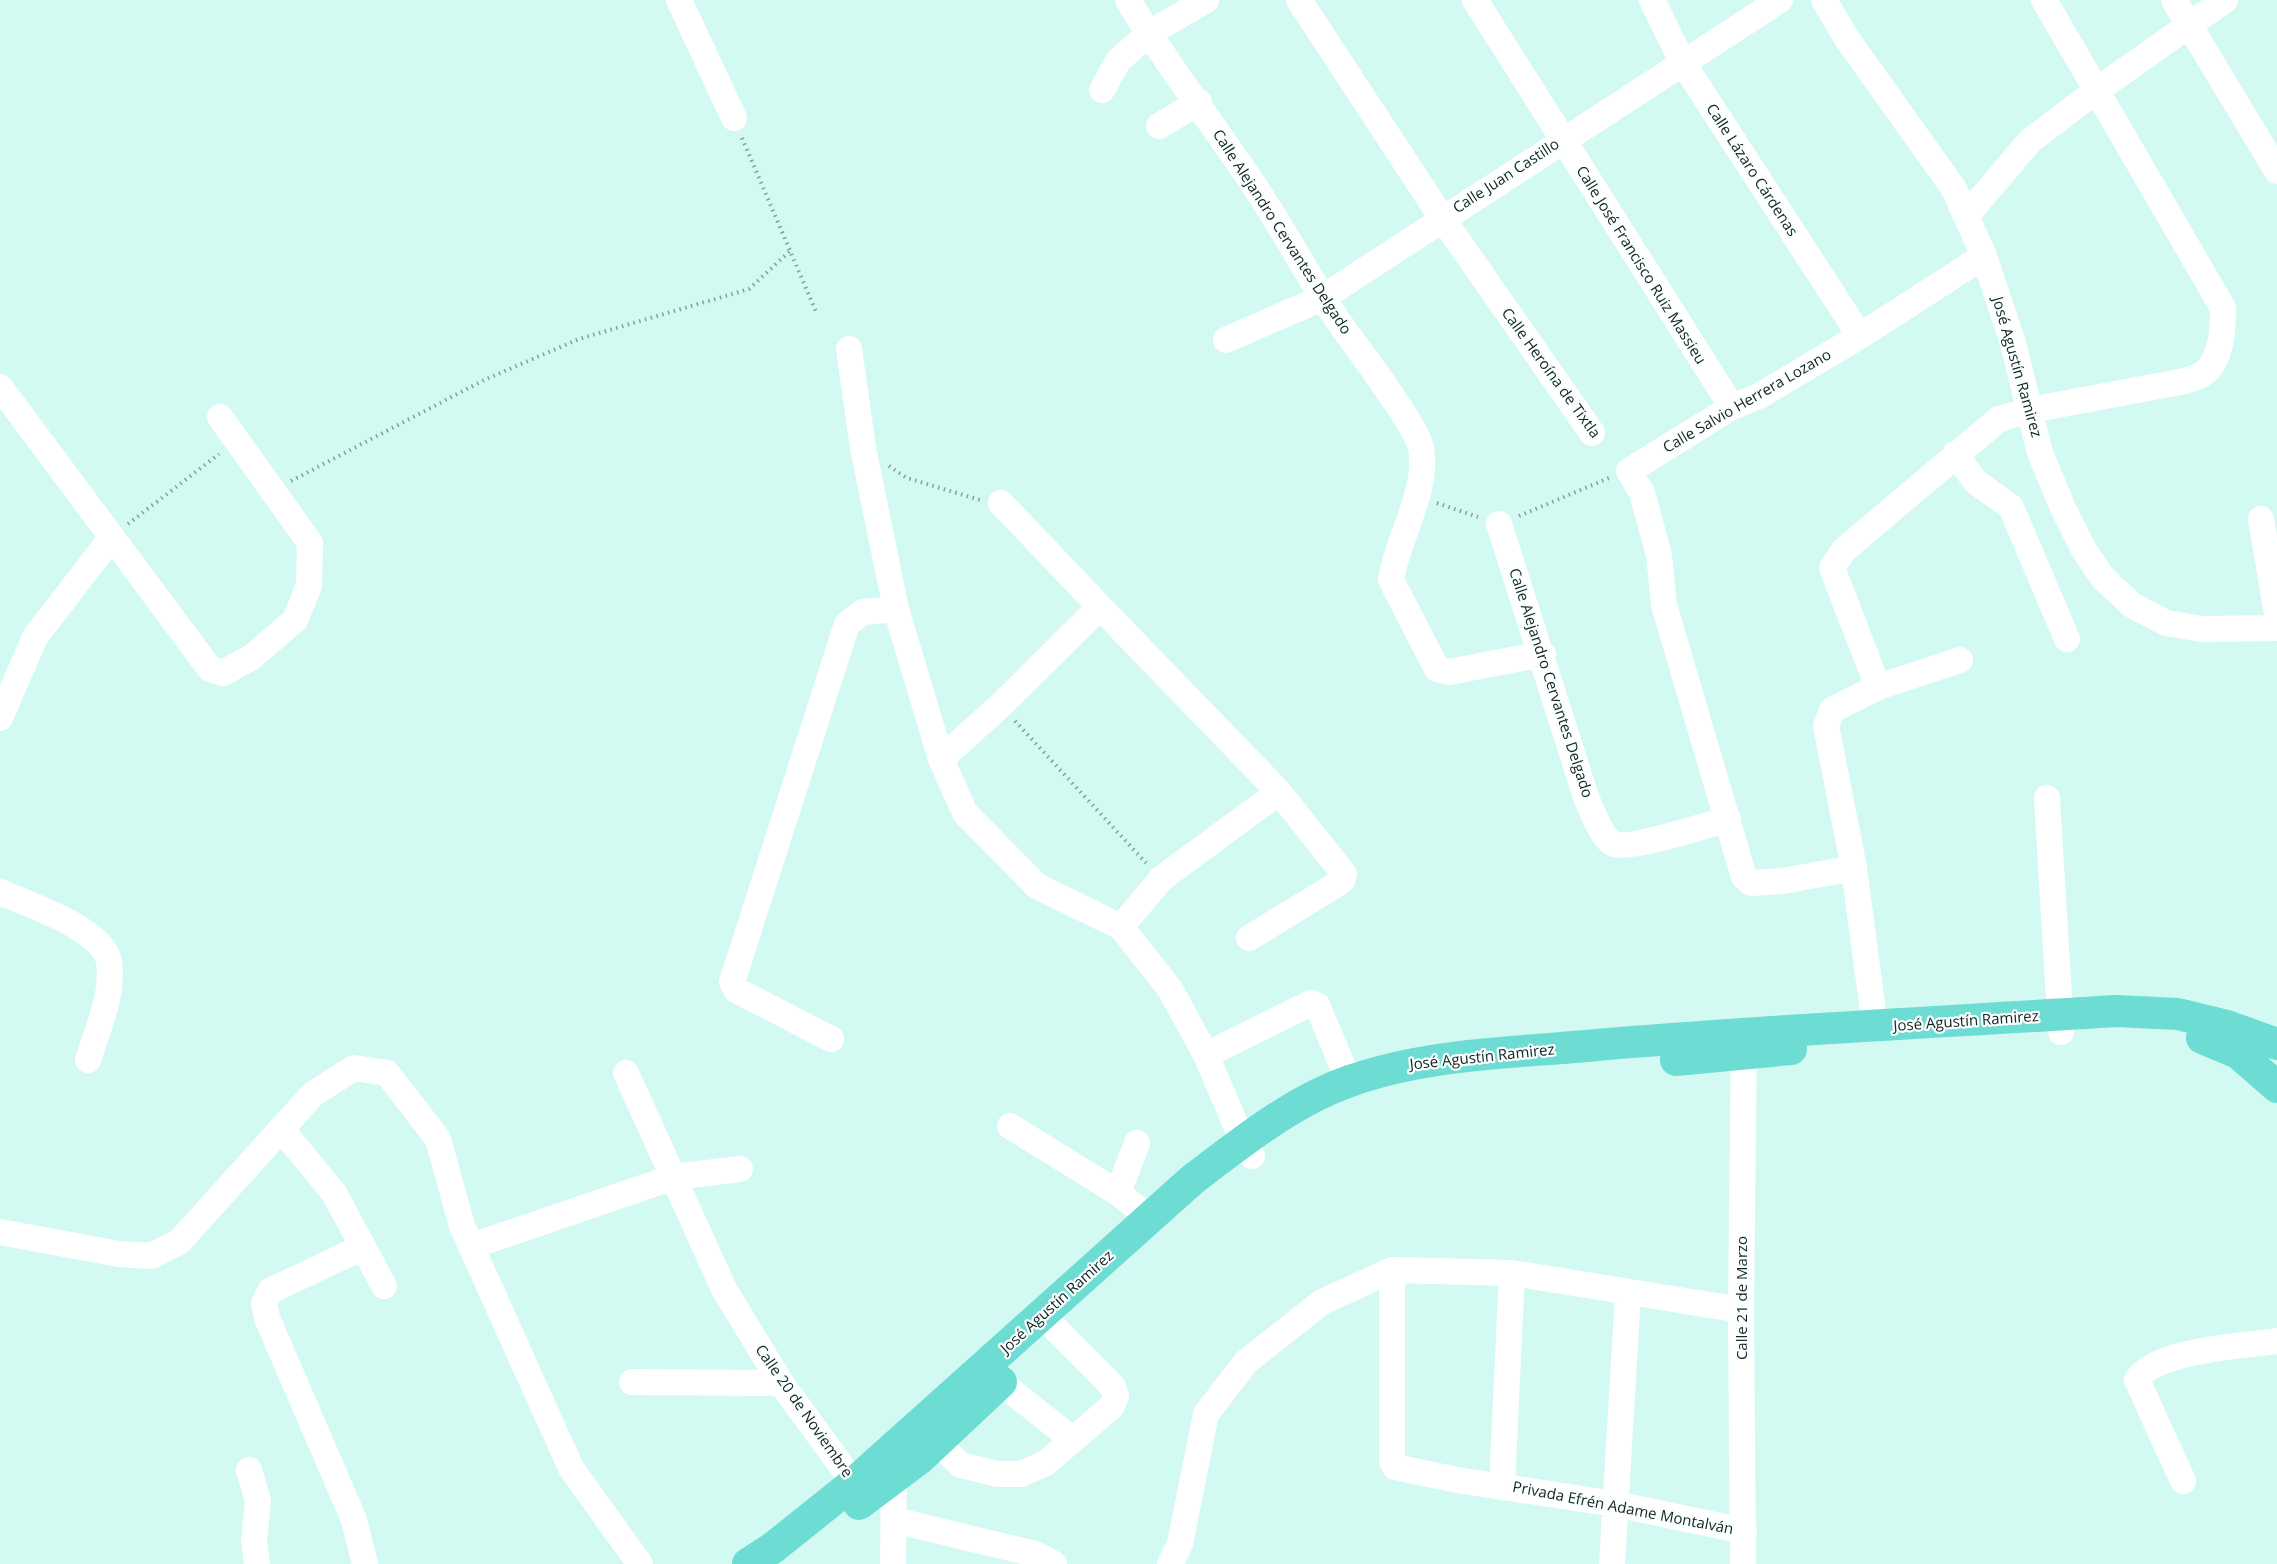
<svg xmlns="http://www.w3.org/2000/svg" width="2277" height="1564" viewBox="0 0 2277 1564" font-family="'Open Sans',sans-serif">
<rect width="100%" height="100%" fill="#d3f9f3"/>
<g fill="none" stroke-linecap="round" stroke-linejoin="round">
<path stroke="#84a09b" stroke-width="4" stroke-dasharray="1.5 4.5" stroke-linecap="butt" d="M742 138 817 314
M889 466 907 478 980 500
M291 481 484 380 579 339 749 289 790 251
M1437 503 1478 517
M1519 516 1609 478
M128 524 219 454
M1015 721 1146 863"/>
<path stroke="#fff" stroke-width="26" d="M679 0 734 118
M1128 0C1166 64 1212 122 1253 184 1283 228 1307 275 1337 319 1353 343 1417 425 1421 448 1429 491 1397 538 1391 580L1437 669 1449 672 1543 654
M1299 0 1442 218 1592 433
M1475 0 1732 407
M1652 0 1683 63 1860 336
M1824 0 1847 39 1954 189 1984 256 2013 343 2040 453 2063 508 2084 550 2103 578 2132 605 2166 623 2202 629 2277 628
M2174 0 2277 171
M1102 90 1118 61 1148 34 1206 0
M1159 126 1199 102
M1967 215 2030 141 2097 90 2225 0
M1226 340 1322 298 1780 0
M849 349 863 448 896 609 941 759 965 813 1037 886 1121 927 1170 989 1206 1055 1243 1142 1252 1156
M0 387 210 669 223 673 252 657 295 620 309 586 310 543 220 417
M1955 454 1976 482 2011 507 2067 639
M1001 503 1100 607
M2261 519 2277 614
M1499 524 1587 800C1593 812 1602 839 1614 844 1630 850 1707 825 1728 819
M1878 687 1832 568 1844 550 1999 419 2031 410 2185 381C2190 379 2198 377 2203 374 2222 360 2223 329 2223 308L2044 0
M0 718 35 637 112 537
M941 759 1001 705 1100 607 1279 792 1344 874 1342 881 1249 938
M2047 798 2061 1032
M1854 868 1783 881 1751 883 1744 877 1664 605 1659 555 1642 493 1629 471 1732 407 1759 396 1860 336 1984 256
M0 892C27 904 104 929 109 962 114 994 97 1031 88 1060
M1121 927 1161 879 1279 792
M1875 1027 1854 868 1826 726 1832 710 1878 687 1960 660
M831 1039 736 990 732 982 847 624 863 612 896 609
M1206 1055 1311 1003 1317 1005 1349 1081
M626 1073 724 1289 781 1383 854 1483
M1010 1126 1118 1193 1149 1217
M282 1130 334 1193 384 1286
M1118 1193 1137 1143
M0 1232 119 1254 151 1256 179 1242 313 1094 354 1068 387 1073 438 1139 462 1226 571 1468 640 1564
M472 1246 674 1177 740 1169
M363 1247 270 1291 264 1303 267 1318 354 1520 365 1564
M1392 1270V1462L1395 1467 1457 1480 1615 1504 1744 1531
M985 1373 1000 1382 1073 1440
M632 1382 781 1383
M923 1430 961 1465 997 1474H1021L1046 1463 1111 1407 1116 1396 1113 1387 1043 1316
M249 1470 258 1501 254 1541 257 1564
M2183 1481 2137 1380C2155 1350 2243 1346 2277 1341
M1502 1486 1512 1273
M894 1520 1035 1554 1054 1564
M893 1564 894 1464
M1170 1564 1180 1544 1206 1414 1246 1362 1322 1302 1392 1270 1512 1273 1741 1310
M1612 1564 1628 1294
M1743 1564 1741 1310 1744 1036"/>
<path stroke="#6ddcd3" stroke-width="32" d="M2202 1038 2238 1053 2277 1087
M1676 1060 1791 1049
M859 1504 919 1459 1001 1382
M748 1564 774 1547 854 1483 1192 1180C1241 1143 1292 1101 1350 1081 1429 1053 1515 1053 1597 1045 1770 1030 1943 1022 2116 1011L2178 1014 2227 1026 2277 1044"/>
</g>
<g text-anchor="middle" stroke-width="4.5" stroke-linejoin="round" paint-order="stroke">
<g font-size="15" fill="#152321" stroke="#f8fffe">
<text transform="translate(1752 170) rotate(57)" y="5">Calle Lázaro Cárdenas</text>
<text transform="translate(1506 176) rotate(-33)" y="5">Calle Juan Castillo</text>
<text transform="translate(1282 232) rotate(57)" y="5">Calle Alejandro Cervantes Delgado</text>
<text transform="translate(1641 265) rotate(58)" y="5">Calle José Francisco Ruiz Massieu</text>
<text transform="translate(2017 367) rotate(74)" y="5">José Agustín Ramirez</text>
<text transform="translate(1551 373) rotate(54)" y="5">Calle Heroína de Tixtla</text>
<text transform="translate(1747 401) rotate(-30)" y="5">Calle Salvio Herrera Lozano</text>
<text transform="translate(1551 683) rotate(72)" y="5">Calle Alejandro Cervantes Delgado</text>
<text transform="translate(1966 1021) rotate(-4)" y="5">José Agustín Ramirez</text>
<text transform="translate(1482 1057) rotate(-6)" y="5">José Agustín Ramirez</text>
<text transform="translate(1742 1298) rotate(-90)" y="5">Calle 21 de Marzo</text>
<text transform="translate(1057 1302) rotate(-42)" y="5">José Agustín Ramirez</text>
<text transform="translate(804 1411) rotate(55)" y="5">Calle 20 de Noviembre</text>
<text transform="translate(1623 1508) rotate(11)" y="5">Privada Efrén Adame Montalván</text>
</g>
</g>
</svg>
